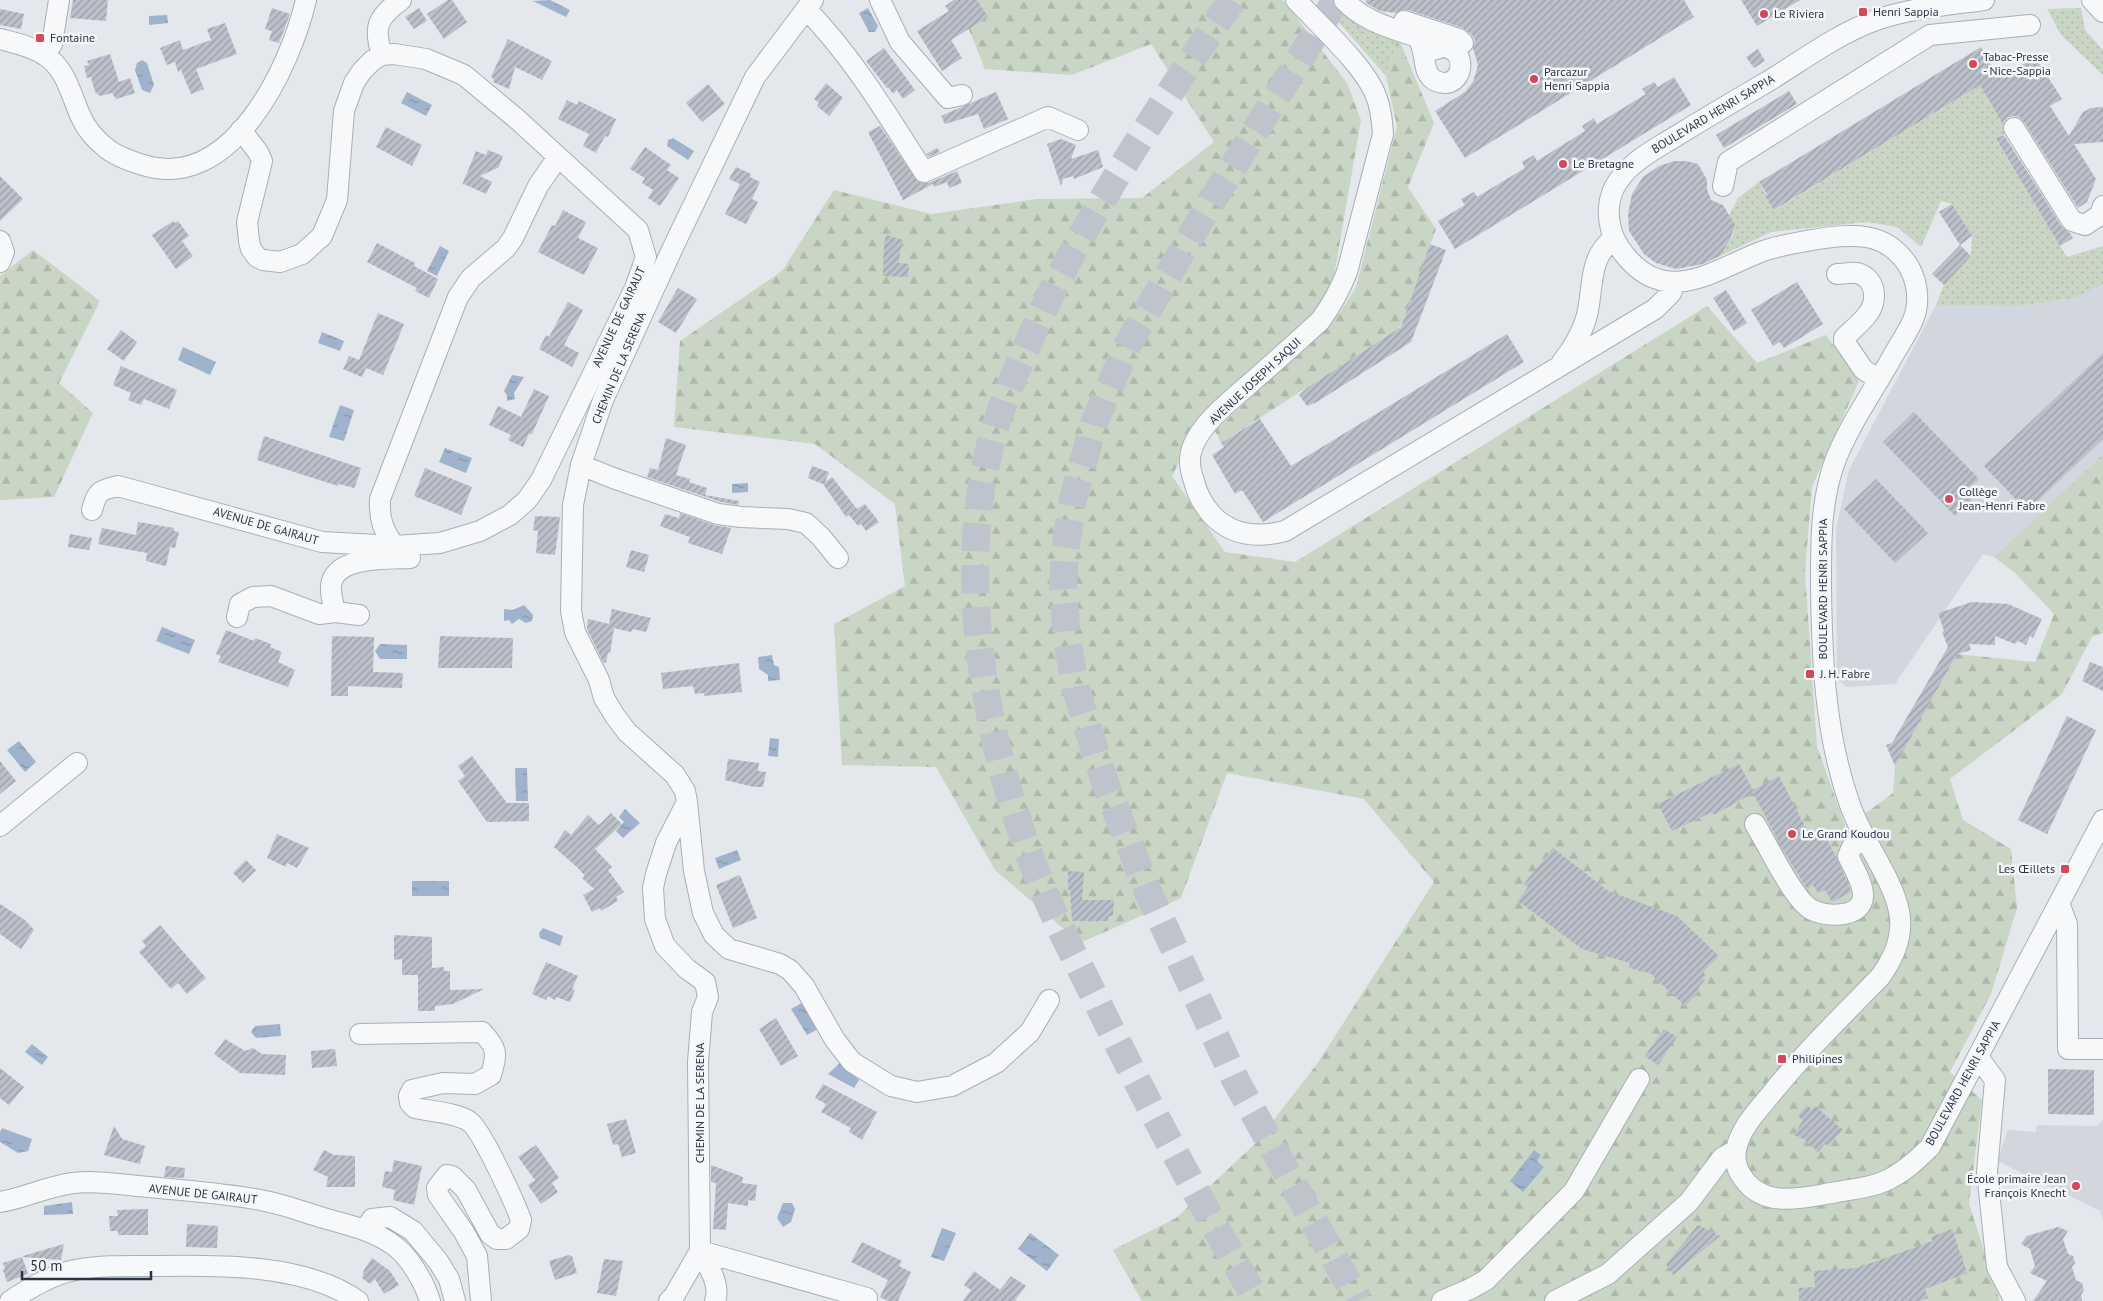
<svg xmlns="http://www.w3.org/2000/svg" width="2103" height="1301" viewBox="0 0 2103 1301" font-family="'PT Sans',sans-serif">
<defs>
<pattern id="grass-dots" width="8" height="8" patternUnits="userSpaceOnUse" patternTransform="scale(1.25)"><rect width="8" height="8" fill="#c9d6c5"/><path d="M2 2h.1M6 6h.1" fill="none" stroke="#adb8ab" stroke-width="1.8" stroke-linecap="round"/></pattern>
<pattern id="forest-firs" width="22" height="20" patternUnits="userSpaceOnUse" patternTransform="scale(1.25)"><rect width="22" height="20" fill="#c9d6c5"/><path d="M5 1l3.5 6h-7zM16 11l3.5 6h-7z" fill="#adb8ab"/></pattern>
<pattern id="water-ripples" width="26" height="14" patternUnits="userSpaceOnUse" patternTransform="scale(1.25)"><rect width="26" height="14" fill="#9fb4cc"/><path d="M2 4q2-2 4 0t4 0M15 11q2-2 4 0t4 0" fill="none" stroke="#8293a7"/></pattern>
<pattern id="building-hatch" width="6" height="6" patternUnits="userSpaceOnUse" patternTransform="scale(1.25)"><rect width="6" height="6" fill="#bbc0ca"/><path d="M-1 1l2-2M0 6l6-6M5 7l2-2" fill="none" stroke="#989da6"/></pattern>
</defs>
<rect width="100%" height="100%" fill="#e4e7ec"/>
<path fill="#d2d6de" d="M2103 284V454L1994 557 1983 554 1895 684 1846 687 1837 678 1836 529 1849 470 1936 305 2018 306 2075 298Z
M2103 1120V1220L2101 1211 1997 1161 2008 1130 2036 1132 2037 1125 2096 1126Z"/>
<path fill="url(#grass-dots)" d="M1319 0H1334L1341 9 1398 37 1386 76Z
M2081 8 2085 30 2103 50V75L2061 35 2047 9Z
M1993 77 1986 96 2004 125 2005 134 1996 140 2067 257 2103 246V284L2075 298 2018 306 1936 305 1944 285 1971 256 1972 237 1952 204 1941 201 1921 247 1897 227 1867 222 1771 232 1720 256C1730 240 1740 232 1729 215L1738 198 1759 182 1775 210Z"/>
<path fill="url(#forest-firs)" d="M957 0H1283L1347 83 1361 120 1330 299 1199 422 1172 476 1225 552 1295 562 1707 306 1757 363 1826 335 1859 381 1812 487 1805 572 1817 746 1846 828 1893 793 1895 766 1957 654 2035 662 2054 614 2015 573 1994 557 2103 454V633L2092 637 2062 694 1950 779 1963 820 2011 849 2017 908 1991 994 1950 1072 1982 1100 1969 1204 2000 1301H1142L1113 1250 1176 1218 1256 1143 1317 1064 1434 882 1364 799 1227 773 1181 898 1080 943 995 870 936 767 842 765 834 624 905 586 895 504 815 444 674 427 680 341 782 271 834 190 931 214 1037 199 1142 198 1214 142 1151 44 1072 75 985 69Z
M1398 37 1434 123 1408 187 1436 229 1402 324 1399 328 1221 443 1215 431 1339 314 1356 287 1397 126 1386 76Z
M33 250 100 301 59 383 93 413 54 497 0 500V276Z"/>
<path fill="url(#water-ripples)" d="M550 0 570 10 566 17 533 1Z
M868 8 878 26 875 32H869L859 13Z
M167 15 168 23 149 25V16Z
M142 60 147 63 154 85 150 93 142 90 135 70 137 63Z
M407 92 432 105 426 116 401 103Z
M673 138 694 151 688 160 667 146 668 140Z
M440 246 449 251 437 276 427 271Z
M322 332 344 341 340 351 318 343Z
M183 347 216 362 210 375 178 360Z
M512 375 524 377 514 393 515 399 507 401V395L504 391Z
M340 405 354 410 344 441 329 437Z
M445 448 472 458 466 473 439 462Z
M748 483V492L732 493V484Z
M524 605 533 615 532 621 526 623 519 619 512 624 509 620 504 621V609L513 610Z
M162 627 195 640 189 654 156 641Z
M380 644 407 645V659H380L375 651Z
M772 655 774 665 779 667 780 680 768 681V675L759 669 758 657Z
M770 738 779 739 778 757 768 756Z
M19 741 36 762 25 772 7 750Z
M515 768H527L528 801H516Z
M625 809 640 823 623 838 616 831 624 822 619 817Z
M737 850 741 860 719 869 715 858Z
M412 881H449V896H412Z
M543 928 563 936 560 946 540 938 539 933Z
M802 1003 818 1029 807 1035 791 1009Z
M280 1024 281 1036 256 1038 251 1032 255 1026Z
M32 1044 48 1057 42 1065 25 1052Z
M840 1063 859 1080 854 1088 828 1074Z
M2 1128 32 1139 28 1151 18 1153 0 1142V1132Z
M1534 1150 1541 1155 1537 1161 1544 1167 1523 1192 1510 1181Z
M72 1202 73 1214 44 1215V1206Z
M783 1203H792L795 1209 791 1222 783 1227 777 1218Z
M942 1228 956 1233 944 1261 931 1257Z
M1030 1233 1059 1255 1047 1271 1018 1249Z"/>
<path fill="url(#building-hatch)" d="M73 0H108L106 21 70 18Z
M448 0H452L467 22 444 39 427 14Z
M954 0H977L988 17 951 40 962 58 942 71 917 31 949 11 945 6Z
M1366 0H1684L1694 17 1465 158 1435 111 1465 92 1473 82 1478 65 1473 48 1475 40 1472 35 1463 28 1408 10H1401L1396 13 1380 11 1366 3Z
M1741 0H1800L1757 26Z
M272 8 290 14 279 43 269 40 272 31 265 29Z
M419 8 427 21 414 29 405 17Z
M0 9 24 14 21 29 0 25Z
M225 23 237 54 196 69 204 89 191 94 181 70 178 72 175 62 167 65 160 48 180 40 183 50 211 40 207 29Z
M508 39 552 61 542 80 515 67 509 89 493 82 494 79 491 77Z
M1981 47 2000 78 2035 57 2062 99 2050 106 2069 136 2083 112 2091 108 2103 107V142L2074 144 2096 179 2087 202 2078 208 2024 122 2019 117 2013 116 2007 118 2003 124 1980 85 1774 210 1765 196 1767 194 1759 182Z
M884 48 915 90 903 99 897 90 893 94 888 87 887 88 866 61Z
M1758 49 1765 61 1754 68 1746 57Z
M110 54 119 82 130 78 135 93 116 99 112 93 100 96 95 92 91 77 87 78 84 66 89 65 87 61Z
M1674 77 1691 105 1455 249 1438 221 1465 205 1461 199 1474 192 1477 197 1525 168 1522 162 1534 155 1537 161 1585 131 1582 126 1594 118 1597 124 1646 94 1642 89 1654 82 1658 87Z
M826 83 843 98 829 116 817 106 819 103 814 99Z
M708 84 725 104 702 122 686 103Z
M1789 91 1797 104 1724 148 1716 135Z
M996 92 1008 119 984 129 978 114 945 124 941 116Z
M567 100 577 105 579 101 616 119 608 137 605 136 596 153 583 146 589 134 558 119Z
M880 126 918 182 928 183 957 171 962 183 949 188 947 182 934 187 933 184 903 200 868 132Z
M386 127 422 145 412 166 376 147Z
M2004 135 2062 227 2070 233 2073 238 2060 246 1996 139Z
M1061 139 1076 145 1071 159 1098 150 1103 167 1074 179 1073 176 1063 179 1061 186 1047 144Z
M645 147 671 165 667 170 679 178 660 206 648 198 653 190 642 183 645 178 630 169Z
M937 148 940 152 929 157 926 154Z
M488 150 503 156 499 167 480 176 492 182 486 194 464 184 462 185 476 151 486 155Z
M1674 161H1686L1698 164 1707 180V189L1711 200 1723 205 1735 225 1730 240 1720 256 1703 264 1676 269 1656 263 1644 254 1629 231 1628 214 1632 194 1643 177 1659 166Z
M736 167 751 174 750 177 760 182 752 199 758 202 746 224 725 214 740 184 729 179Z
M0 176 23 199 0 221Z
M1952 204 1972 236 1960 245 1939 212Z
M563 210 586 222 578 238 598 248 584 275 538 252 552 225 555 226Z
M173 221 175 223 178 221 189 236 182 241 193 256 176 269 152 235Z
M886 235 903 240 898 263 909 264 908 277 883 276 884 245Z
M377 243 415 263 414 266 438 279 429 298 415 291 417 288 367 262Z
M1430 244 1446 250 1411 342 1317 402 1307 406 1299 395 1308 387 1401 327Z
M1960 245 1971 256 1944 285 1932 274Z
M1797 282 1823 324 1784 348 1780 342 1773 346 1751 310Z
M678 288 697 299 676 333 658 322Z
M1726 290 1747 323 1734 331 1713 298Z
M568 302 583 310 564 345 579 353 572 367 539 349 546 335 549 337Z
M378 313 404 324 383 375 366 368 362 377 343 369 349 356 359 360Z
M121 330 137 342 124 361 107 349Z
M1507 334 1524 362 1263 522 1242 490 1235 494 1212 455 1224 447 1221 443 1260 419 1291 466Z
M2103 353V439L2027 511 1984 466Z
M121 366 177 390 169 409 144 399 141 405 128 400 131 393 113 385Z
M534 389 549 396 532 434H529L523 447 508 440 511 435 489 425 498 406 521 417Z
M1914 412 1979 479 1966 492 1972 500 1955 516 1883 442Z
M264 436 361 468 356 484 354 488 339 484 338 486 257 460Z
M666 438 686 445 676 475 690 479 689 482 707 488 705 495 739 501 738 505 721 502 647 477 650 468 658 470Z
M812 466 829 472 825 482 832 477 857 509 865 504 879 522 866 531 861 524 858 526 849 515 846 517 823 484 808 478Z
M425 468 472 487 461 515 414 496Z
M1876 479 1928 533 1895 563 1844 509Z
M680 513 714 525 731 528 722 554 688 543 690 537 660 526 665 514 679 518Z
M535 516 560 517 555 555 536 553 538 531 533 530Z
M138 522 174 528V531L179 532 175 548 170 547 166 566 146 561 147 553 98 544 102 528 136 535Z
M70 534 92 538 89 550 68 547Z
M631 550 649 555 644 572 626 567Z
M1972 602 2008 604 2042 619 2033 638 2030 636 2026 645 2018 641 2015 644 1995 636V645L1969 644 1971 650 1957 654 1895 766 1886 745 1892 743 1948 647 1942 632 1944 631 1938 613Z
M612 609 651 618 646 632 633 629 631 632 614 628 610 653 608 652 606 663 603 662 587 629 588 619 609 624Z
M226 630 254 641 255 638 271 644 270 647 282 652 278 662 295 670 288 687 218 662 221 656 216 654Z
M332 636 374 637 373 672 403 673 402 688 348 686V696H331Z
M440 636 513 638 512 668H438Z
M2090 662 2103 667V691L2082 681Z
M739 663 742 692 704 696V693L695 694 693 686 663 689 661 673Z
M2067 716 2096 730 2047 834 2018 820Z
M472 756 507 803H529V821L487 822 458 781 465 776 458 766Z
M728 759 759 763 758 771 766 772 763 787H754L725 780Z
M0 761 16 781 0 794Z
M1739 764 1753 790 1779 776 1810 836 1821 830 1837 858 1851 892 1832 902 1825 890 1818 893 1813 885 1807 889 1783 850 1753 793 1714 815 1712 812 1672 831 1658 804Z
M611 813 622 824 595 849 612 867 608 870 624 892 616 897 618 901 601 911 600 908 592 912 583 895 594 889 582 878 585 876 577 867 554 847 565 830 571 835 588 815 599 825Z
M277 834 309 848 297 868 287 863 286 867 267 858Z
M1553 848 1608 891 1677 916 1719 956 1703 972 1706 975 1703 978 1705 980 1698 988 1700 990 1685 1006 1650 973 1629 968 1630 963 1582 949 1518 901 1528 887 1524 884Z
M246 860 256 870 243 883 233 873Z
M1068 871 1084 872 1082 900H1114L1113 916H1109L1108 921H1072L1070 890H1068Z
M740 875 757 918 733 928 716 885Z
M0 904 25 920 34 930 21 949 0 934Z
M160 925 206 978 187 994 178 983 171 989 139 952 146 946 142 941Z
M394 935 432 937V968L444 967V971H450V990L484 989 453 1004 435 1006V1011H418V975H402V959L394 960Z
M546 962 578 976 572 989 575 990 570 1002 556 997 555 1000 548 996 546 1000 532 994Z
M776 1018 798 1056 781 1066 759 1029Z
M1664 1029 1677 1037 1658 1065 1645 1056Z
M225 1039 245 1051 253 1048 262 1054 286 1055 285 1075 240 1073 214 1054Z
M335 1049 337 1066 312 1068 311 1051Z
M0 1068 24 1087 9 1105 0 1098Z
M2048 1069 2094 1070V1115L2048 1114Z
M823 1084 877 1112 862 1140 849 1132 851 1128 821 1112 826 1104 815 1098Z
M1807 1105 1812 1110 1815 1106 1843 1130 1828 1146 1825 1144 1818 1152 1804 1139 1794 1135 1803 1120 1798 1116Z
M626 1119 636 1153 622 1157 618 1144 613 1145 607 1124Z
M114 1126 122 1139 145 1146 140 1164 104 1155Z
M536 1145 559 1178 552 1183 558 1192 541 1204 528 1185 535 1180 518 1157Z
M324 1150 334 1155 355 1156V1187H326L328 1177 313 1170Z
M394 1160 422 1166 414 1205 393 1200 395 1190 382 1187 385 1171 392 1172Z
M711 1165 743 1177 742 1183 757 1185 755 1201 748 1200V1206L728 1203 726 1230 713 1229 716 1183 711 1182Z
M166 1166 185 1168 184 1178 164 1177Z
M148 1209V1235H118V1231H110L109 1216H118L117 1210Z
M187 1224 218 1226 217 1248 186 1247Z
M1698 1225 1720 1236 1673 1275 1666 1264Z
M2058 1227 2068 1231 2063 1239 2068 1254 2073 1256 2075 1263 2072 1267 2076 1280 2082 1283 2084 1290 2081 1295 2082 1301H2033L2047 1281 2030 1273 2035 1266 2030 1249 2021 1244 2027 1236Z
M1952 1229 1967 1273 1925 1289 1928 1298 1919 1301H1799V1288L1815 1287 1814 1271 1857 1268 1933 1241 1931 1237Z
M862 1242 902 1261 899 1266 911 1272 898 1301H888L880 1297 888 1280 851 1262Z
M64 1244 61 1260 23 1257V1256Z
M569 1255 572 1256 577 1273 555 1280 549 1261Z
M22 1257 28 1274 7 1282 3 1270 5 1269 3 1263Z
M372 1258 390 1271 399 1285 384 1294 375 1279 370 1284 362 1278 364 1270Z
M604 1259 623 1261 616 1296 597 1293Z
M974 1271 1000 1290 1011 1276 1026 1286 1015 1300 1017 1301H963L971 1290 964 1285Z"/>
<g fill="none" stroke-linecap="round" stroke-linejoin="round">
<path stroke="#bfc3cb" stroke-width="28" stroke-dasharray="28 14" stroke-linecap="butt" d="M1232 0C1160 107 1086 214 1033 332 1017 369 1000 406 990 446 953 590 990 767 1048 901 1064 938 1084 974 1101 1010 1150 1109 1203 1206 1257 1301
M1336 0 1199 222 1128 344 1094 423 1073 499 1065 550 1063 586 1067 640 1076 689 1104 780 1148 892 1236 1081 1358 1301"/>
<defs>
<path id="minor" d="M880 0 900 42 948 98 962 95
M1296 0C1318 24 1365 66 1376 96 1381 108 1382 121 1383 134L1347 272C1340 290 1331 306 1320 321 1298 341 1276 361 1254 380 1233 399 1188 431 1190 463 1190 469 1192 475 1194 481 1197 494 1203 505 1212 515 1232 536 1258 538 1285 531L1655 309 1671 293 1675 282
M1344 0C1363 21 1391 28 1417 37 1428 50 1420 74 1436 81 1456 90 1467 67 1456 52L1445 46 1433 50
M1984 0C1948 5 1911 8 1876 20 1837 34 1803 60 1767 82 1736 100 1704 119 1673 138 1660 146 1645 154 1634 164 1626 170 1619 179 1614 188 1604 210 1609 236 1624 254 1665 307 1713 271 1758 253 1775 246 1794 243 1812 240 1850 234 1886 229 1909 267 1918 283 1920 303 1913 320 1908 332 1900 343 1894 354 1875 388 1847 428 1834 464 1820 505 1821 546 1821 588 1822 662 1825 734 1850 805 1862 840 1892 877 1899 911 1904 936 1894 958 1880 977 1843 1015 1805 1052 1772 1093 1758 1110 1740 1128 1736 1150 1734 1161 1737 1170 1743 1178 1765 1210 1805 1197 1837 1192 1853 1189 1871 1188 1885 1181 1903 1173 1917 1160 1930 1147L2103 820
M2092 0 2103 12
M806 9C853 57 888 116 924 172L1048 117 1078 130
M1404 21 1459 39 1463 43
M0 39C15 43 30 46 43 54 66 68 70 92 80 115 85 127 95 139 105 147 115 156 130 161 143 165 231 193 290 68 306 0
M44 55 52 44 59 0
M382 55C373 27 377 18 401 0
M2014 128 2072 221 2085 225 2100 215 2103 206
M1723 186 1728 162 1930 35 2030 25
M0 241 4 252 0 262
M1837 274C1844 274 1851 272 1857 273 1877 278 1878 302 1867 315 1861 323 1852 330 1844 338V341L1863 369 1879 380
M1562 362C1572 350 1583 331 1587 315 1594 285 1588 258 1614 238
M581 465 613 478 718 514 741 517 788 519 806 523 821 537 838 558
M92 510C97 492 99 490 118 486L322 542 394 546 440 543 480 531 510 515 527 500 541 480 635 288 646 257 638 230 518 120 464 75 426 59 394 54 382 55 373 60 362 71 354 83 344 111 337 200 322 236 302 254 280 262 263 260 257 257 251 249 249 241 247 222 262 161 258 152 241 130
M394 546C383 529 379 520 380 499L458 297 471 278 506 248 513 238 538 186 558 157
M359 615 335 612C333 603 329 590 332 581 340 556 388 559 410 558
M237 617 240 604 253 597 271 596 319 614 335 612
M687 802 694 871 703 913 714 935 729 949 780 964 790 970 804 986 835 1040 852 1062 891 1086 917 1092 952 1086 996 1063 1030 1032 1049 1000
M1755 824C1767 844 1792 896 1809 908 1823 918 1864 919 1863 895 1863 883 1853 867 1848 856L1852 847 1865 839
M0 826 77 763
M2059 903 2067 924 2068 1049H2103
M360 1034 482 1032C498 1049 497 1053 491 1075L475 1084 443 1083 412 1090 409 1096 410 1103 415 1108C429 1111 459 1113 470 1122 482 1131 515 1203 521 1220L519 1229 506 1239H497L490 1234 466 1190 452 1176 447 1175 437 1188 438 1195 464 1232 477 1256 481 1301
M1978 1057 1995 1080 1987 1172 1997 1267 2015 1301
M0 1202C25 1198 48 1186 73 1183 97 1180 124 1185 149 1187 187 1191 227 1193 265 1201 286 1205 306 1213 327 1219 351 1226 376 1231 396 1247 411 1259 425 1284 430 1301
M365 1230 372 1219 390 1217 413 1231 438 1261 449 1279 455 1301
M700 1251 867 1298
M700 1251C708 1266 721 1284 715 1301
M10 1301C30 1288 51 1275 75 1270 102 1265 130 1266 158 1266 220 1265 306 1264 358 1301
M669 1301 674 1296 700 1251 698 1062 702 1012 708 997 705 982 687 969 665 946 655 919 653 888 656 874 666 843 687 802 685 791 675 775 627 732 615 716 604 698 599 680 575 632 571 611 573 505 581 465 603 400 676 241 755 77 813 0
M1442 1301 1470 1289 1486 1280 1574 1191 1639 1079
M1555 1301 1608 1274 1689 1202 1722 1158 1736 1150"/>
</defs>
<use href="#minor" stroke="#a9aeb7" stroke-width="22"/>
<use href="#minor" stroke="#f7f8fa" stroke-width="20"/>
</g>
<g fill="#d1495b" stroke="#f4f6f9" stroke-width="2">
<rect x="1858" y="7" width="10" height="10" rx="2.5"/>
<circle cx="1764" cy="14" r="5"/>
<rect x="35" y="33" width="10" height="10" rx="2.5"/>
<circle cx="1973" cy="64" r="5"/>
<circle cx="1534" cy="79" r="5"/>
<circle cx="1563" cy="164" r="5"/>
<circle cx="1949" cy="499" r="5"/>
<rect x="1805" y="669" width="10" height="10" rx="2.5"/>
<circle cx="1792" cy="834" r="5"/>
<rect x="2060" y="864" width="10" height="10" rx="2.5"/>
<rect x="1777" y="1054" width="10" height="10" rx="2.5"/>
<circle cx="2076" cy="1186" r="5"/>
</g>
<g text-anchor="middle" stroke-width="5" stroke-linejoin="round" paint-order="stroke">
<g font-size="12" fill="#2b3445" stroke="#f4f6f9" text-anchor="start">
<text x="1873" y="16">Henri Sappia</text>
<text x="1774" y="18">Le Riviera</text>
<text x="50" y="42">Fontaine</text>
<text x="1983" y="61">Tabac-Presse<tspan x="1983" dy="14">- Nice-Sappia</tspan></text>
<text x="1544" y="76">Parcazur<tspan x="1544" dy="14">Henri Sappia</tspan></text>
<text x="1573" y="168">Le Bretagne</text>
<text x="1959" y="496">Collège<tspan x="1959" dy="14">Jean-Henri Fabre</tspan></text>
<text x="1820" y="678">J. H. Fabre</text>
<text x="1802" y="838">Le Grand Koudou</text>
<text x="2055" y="873" text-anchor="end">Les Œillets</text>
<text x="1792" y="1063">Philipines</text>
<text x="2066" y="1183" text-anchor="end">École primaire Jean<tspan x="2066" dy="14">François Knecht</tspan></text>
</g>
<g font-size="12" fill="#2b3445" stroke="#f4f6f9">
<text transform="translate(1713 114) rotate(-31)" y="4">BOULEVARD HENRI SAPPIA</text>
<text transform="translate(619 317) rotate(-65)" y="4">AVENUE DE GAIRAUT</text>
<text transform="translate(619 368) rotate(-67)" y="4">CHEMIN DE LA SERENA</text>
<text transform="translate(1255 381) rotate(-43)" y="4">AVENUE JOSEPH SAQUI</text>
<text transform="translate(266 526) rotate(16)" y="4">AVENUE DE GAIRAUT</text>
<text transform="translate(1823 589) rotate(-90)" y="4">BOULEVARD HENRI SAPPIA</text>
<text transform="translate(1963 1083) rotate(-61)" y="4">BOULEVARD HENRI SAPPIA</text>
<text transform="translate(700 1103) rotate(-90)" y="4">CHEMIN DE LA SERENA</text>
<text transform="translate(203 1194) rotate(6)" y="4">AVENUE DE GAIRAUT</text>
</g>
</g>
<path d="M22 1271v8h129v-8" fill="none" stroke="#2b3445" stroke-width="2.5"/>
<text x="30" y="1271" font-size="15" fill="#2b3445" stroke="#f4f6f9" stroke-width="4" paint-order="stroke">50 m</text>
</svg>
